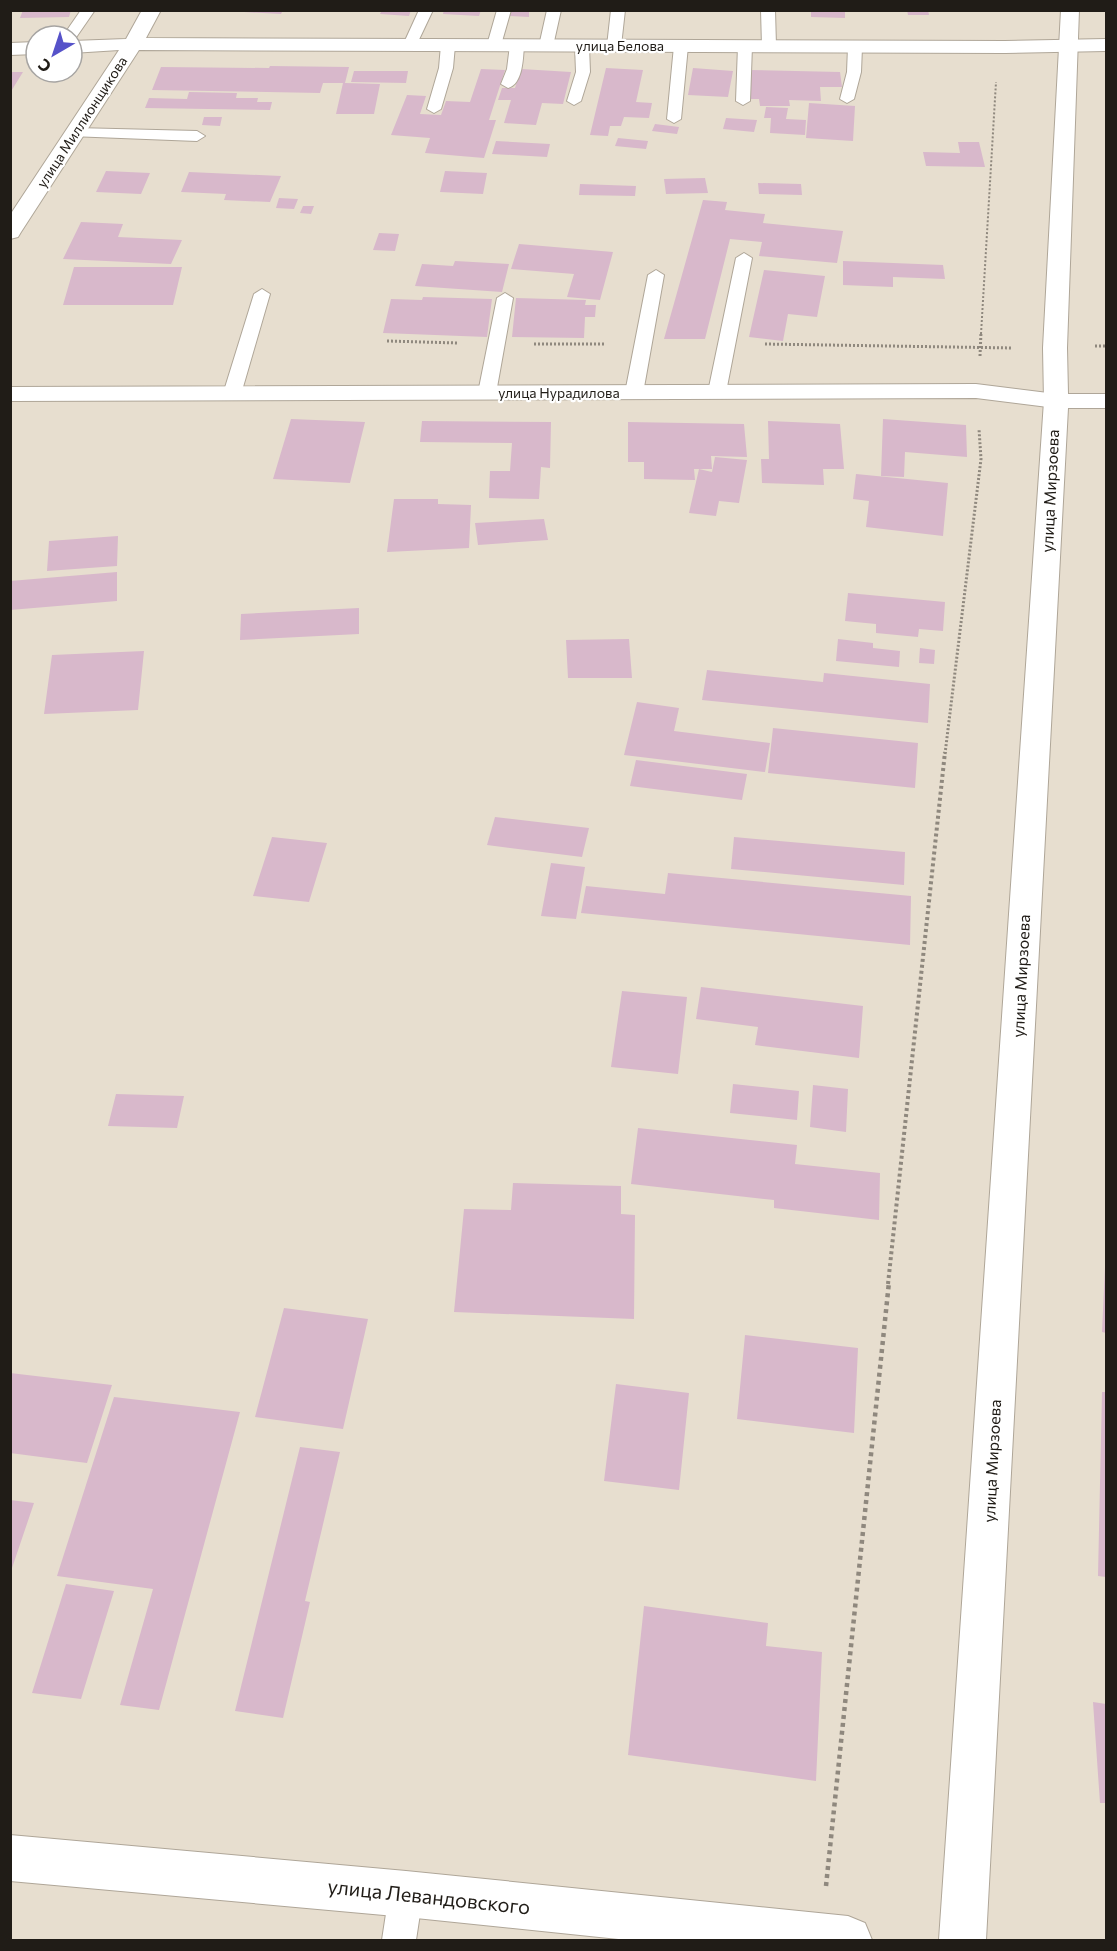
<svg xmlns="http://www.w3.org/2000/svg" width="1117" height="1951" viewBox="0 0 1117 1951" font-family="Commissioner,sans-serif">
<rect width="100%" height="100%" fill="#e7decf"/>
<path fill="#d8b8cb" d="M23 10H71L69 17 20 18Z
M244 10H283L281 14 244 12Z
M382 10H411L409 16 380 14Z
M444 10H481L479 16 443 14Z
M510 10H529V17L510 16Z
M811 10H845V18L811 17Z
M907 10H928L929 15H908Z
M270 66 349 67 345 83 380 84 374 114H336L343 83H323L320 93 152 90 161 67 269 68Z
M606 68 643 70 636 102 652 103 649 118 624 117 621 126H610L608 136 590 135Z
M693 68 733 71 728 97 688 95Z
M481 69 505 70 489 120H496L484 158 425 153 430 138 391 135 407 95 426 96 420 114 441 115 446 101 470 102Z
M521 69 571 72 563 104 542 103 536 125 504 123 511 100H498L502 88H515Z
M749 70 840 72 842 87H820L821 101 789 100 790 106H760L759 99H750Z
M354 71H408L406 83 351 82Z
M10 72H23L10 93Z
M189 92 237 93 236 98H258L257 102H272L270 110 145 108 149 98 187 99Z
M809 103 855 106 853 141 806 138Z
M766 107 788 108 786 119 806 120 805 135 770 133 771 118H764Z
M204 117H222L220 126 202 125Z
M726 118 757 120 754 132 723 129Z
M655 124 679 127 677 134 652 131Z
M618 138 648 141 646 149 615 146Z
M496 141 550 144 547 157 492 154Z
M958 142H979L985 167 926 166 923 152 960 153Z
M106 171 150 173 141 194 96 192Z
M445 171 487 173 483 194 440 192Z
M189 172 281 176 270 202 224 200 226 194 181 192Z
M705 178 708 193 666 194 664 179Z
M758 183 801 184 802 195 759 194Z
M580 184 636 186 635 196 579 195Z
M279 198 298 199 294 209 276 208Z
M703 200 727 202 725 210 765 214 763 223 843 231 837 263 759 256 762 242 730 239 705 339H664Z
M303 206H314L311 214 300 213Z
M81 222 123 224 118 237 182 240 171 264 63 259Z
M379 233 399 234 395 251 373 250Z
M519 244 613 252 600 300 567 297 574 274 511 269Z
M455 261 509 264 502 292 415 286 422 264 453 266Z
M843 261 943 265 945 279 893 277V287L843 285Z
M74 267H182L173 305H63Z
M764 270 825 276 817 317 788 314 783 341 749 337Z
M423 297 492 299 487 337 383 333 391 299 422 300Z
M516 298 586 300 585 305H596L595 317H585L584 338 512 337Z
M291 419 365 422 350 483 273 479Z
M883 419 966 425 967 457 905 452 904 477 881 476Z
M422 421 551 422 550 468 541 467 539 499 489 498 490 471H510L512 443 420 442Z
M768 421 840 424 844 469H823L824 485 762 483 761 459H769Z
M628 422 744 424 747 457 711 456 712 469H694L695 480 644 479V462H628Z
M715 457 747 460 739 503 719 501 716 516 689 513 699 469 712 472Z
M856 474 948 483 943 536 866 527 869 501 853 499Z
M394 499H438V504L471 505 469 548 387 552Z
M544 519 548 540 478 545 475 523Z
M118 536 117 566 47 571 49 541Z
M117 572V601L10 610V581Z
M848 593 945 602 943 631 919 629 918 637 876 633V624L845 621Z
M359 608V634L240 640 241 614Z
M629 639 632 678H568L566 640Z
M838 639 873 643V648L900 651 899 667 836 661Z
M920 648 935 650 934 664 919 663Z
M144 651 138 710 44 714 52 655Z
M707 670 823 682 824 673 930 684 928 723 702 700Z
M637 702 679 708 674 731 770 743 765 772 624 755Z
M773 728 918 743 915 788 768 773Z
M636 760 747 774 742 800 630 786Z
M495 817 589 828 582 857 487 845Z
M272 837 327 843 309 902 253 896Z
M734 837 905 852 904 885 731 869Z
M551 863 585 867 576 919 541 916Z
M668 873 911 896 910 945 581 913 586 886 665 894Z
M701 987 863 1006 859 1058 755 1045 758 1027 696 1019Z
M622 991 687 997 678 1074 611 1067Z
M733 1084 799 1091 797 1120 730 1113Z
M813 1085 848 1089 846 1132 810 1127Z
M116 1094 184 1096 177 1128 108 1126Z
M638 1128 797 1145 795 1164 880 1173 879 1220 774 1208V1200L631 1184Z
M513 1183 621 1186V1214L635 1215 634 1319 454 1312 464 1209 511 1210Z
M1105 1267H1106V1333L1102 1332Z
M284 1308 368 1319 343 1429 255 1417Z
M745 1335 858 1348 854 1433 737 1419Z
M10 1373 112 1385 87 1463 10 1453Z
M616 1384 689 1393 679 1490 604 1481Z
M1102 1392H1106V1577L1098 1576Z
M114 1397 240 1412 159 1710 120 1705 153 1589 57 1576Z
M300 1447 340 1452 305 1601 310 1602 283 1718 235 1711Z
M10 1500 34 1503 11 1571H10Z
M66 1584 114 1591 81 1699 32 1693Z
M644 1606 768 1623 766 1646 822 1652 816 1781 628 1755Z
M1093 1702 1106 1704V1803H1100Z"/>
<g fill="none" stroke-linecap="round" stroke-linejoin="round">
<defs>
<path id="service" d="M81 10H95L75 39 72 40V36H63Z
M419 10H433L415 48H405L403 45Z
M497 10H511L501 45 494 49 487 45Z
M547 10H561L553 46 546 50 539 46Z
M611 10H625L621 46 614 50 607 46Z
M761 10H775L776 46 774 49 769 50 762 46Z
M448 41 455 45 453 68 441 109 434 113 427 109 439 68 441 45Z
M517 41 524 45C523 58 523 84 508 88L501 84 507 69 510 45Z
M582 42 589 46 590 72 581 101 574 105 567 101 576 72 575 46Z
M681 42 688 46 681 119 674 123 667 119 674 46Z
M745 42 752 46 750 101 743 105 736 101 738 46Z
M855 43 862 47 861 72 854 99 847 103 840 99 847 72 848 47Z
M75 128 197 131 205 136 197 141 70 136 67 133Z
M744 253 752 258 726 392 723 396H711L708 392 736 258Z
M656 270 664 275 643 393 640 397H628L625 393 648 275Z
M262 289 270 294 241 394 238 398H226L223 394 254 294Z
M505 293 513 298 496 393 493 397H481L478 393 497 298Z
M406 1877 418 1882 423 1894 416 1940H382L389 1894 394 1882Z"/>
<path id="minor" d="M142 10H161L146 38 1005 41 1106 39V51L1005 53 139 50 21 232 18 237 10 239V215L119 50 72 53V41L126 39Z
M36 42V54L10 55V43Z
M976 384 1056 394 1065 396 1068 401 1065 406 1056 408 976 398 10 401V387Z
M10 1835 406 1871 848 1916 865 1923 872 1940H628L406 1917 10 1881Z"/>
<path id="tertiary" d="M1061 10H1079L1067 348 1068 394H1106V408H1068L986 1940H939L1044 401 1043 348Z"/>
</defs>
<use href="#service" stroke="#afa698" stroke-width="2"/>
<use href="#minor" stroke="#afa698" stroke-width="2"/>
<use href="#tertiary" stroke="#afa698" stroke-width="2"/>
<path stroke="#8f887e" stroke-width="2" stroke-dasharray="2 2" stroke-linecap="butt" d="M981 334 996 82"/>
<path stroke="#8f887e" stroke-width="3" stroke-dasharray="2 2" stroke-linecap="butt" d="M387 341 458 343
M534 344H605
M765 344 1013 348
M1095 346H1106
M980 356 981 332
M945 754 981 459 979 429"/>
<path stroke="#8f887e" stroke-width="4" stroke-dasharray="3 3" stroke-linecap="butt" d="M888 1284 945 752"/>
<path stroke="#8f887e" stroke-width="4.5" stroke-dasharray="4 4" stroke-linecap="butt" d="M826 1886 889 1282"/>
<use href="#service" fill="#fff" fill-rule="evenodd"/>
<use href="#minor" fill="#fff" fill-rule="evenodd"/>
<use href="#tertiary" fill="#fff" fill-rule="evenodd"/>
</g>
<g text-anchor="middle" stroke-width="4.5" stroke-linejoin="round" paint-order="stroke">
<g font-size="14" fill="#201c17" stroke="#fff">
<text x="620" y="51">улица Белова</text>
<text transform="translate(82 122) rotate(-57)" y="5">улица Миллионщикова</text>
<text x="559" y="398">улица Нурадилова</text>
</g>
<g font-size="16" fill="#201c17" stroke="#fff">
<text transform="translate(1050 491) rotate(-87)" y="6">улица Мирзоева</text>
<text transform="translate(1021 976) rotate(-87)" y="6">улица Мирзоева</text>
<text transform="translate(992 1461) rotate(-87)" y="6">улица Мирзоева</text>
</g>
<g font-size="20" fill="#201c17" stroke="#fff">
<text transform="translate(429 1897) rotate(6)" y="7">улица Левандовского</text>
</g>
</g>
<rect width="1117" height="1951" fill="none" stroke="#201c17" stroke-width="24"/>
<g transform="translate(54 54) rotate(219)"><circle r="28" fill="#ffffff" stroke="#a6a4a2" stroke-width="1.5"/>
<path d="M0-4.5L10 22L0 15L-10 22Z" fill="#5652c9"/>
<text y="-9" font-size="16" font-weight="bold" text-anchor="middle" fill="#201c17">С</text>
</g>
</svg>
